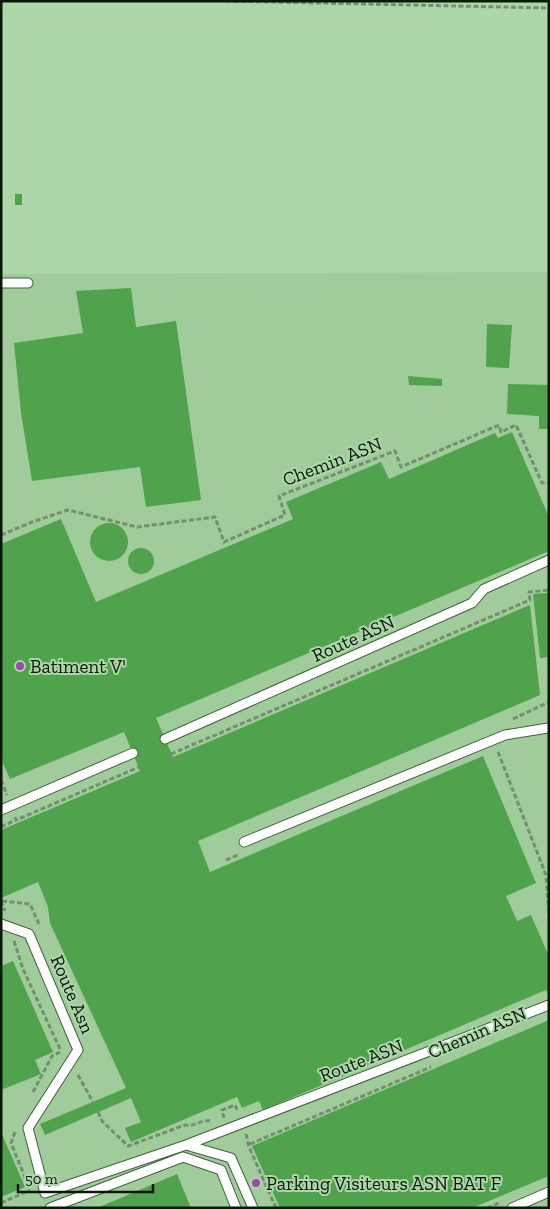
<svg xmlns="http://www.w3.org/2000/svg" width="550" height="1209" viewBox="0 0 550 1209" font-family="'Zilla Slab',serif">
<rect width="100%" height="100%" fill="#add6a9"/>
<path fill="#9fcc9a" d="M549 272V1208H1V274Z"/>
<path fill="#51a24c" d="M15 194H22V205H15Z
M131 288 136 327 176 321 201 500 146 507 140 467 32 481 21 413 14 343 83 333 76 291Z
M487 324 512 325 509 368 486 367Z
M408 376 442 379V386L409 385Z
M508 384 549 385V429H539V416L507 414Z
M512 432 549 517V551L156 718 173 757 530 605 540 695 198 841 210 872 483 756 536 883 506 896 517 921 531 915 548 954 549 996 546 990 263 1110 259 1101 242 1108 237 1097 131 1142 125 1128 141 1122 131 1098 45 1135 40 1124 126 1088 50 923 48 907 38 882 1 898V830L140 771 124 732 10 779 1 759V544L61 519 96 602 293 519 286 502 381 462 389 479 495 433 498 438Z
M90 542a19 19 0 1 1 38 0a19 19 0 1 1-38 0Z
M128 561a13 13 0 1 1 26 0a13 13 0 1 1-26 0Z
M549 593V657L540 658 533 594Z
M13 961 53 1052 35 1060 41 1074 1 1090V966Z
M549 1020V1176L472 1208H280L252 1146Z
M1 1132 25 1187 1 1197Z
M177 1174 191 1208H97Z"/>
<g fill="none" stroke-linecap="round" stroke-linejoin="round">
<defs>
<path id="lane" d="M1 283H28
M165 739 472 603 484 589 549 560
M1 810 133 753
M244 842 505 735 548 728
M1 924 29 934 78 1050 28 1128 45 1193 186 1145 549 1005
M186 1145 231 1158 253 1208
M50 1208 183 1157 221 1170 236 1208
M512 1208 549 1192"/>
</defs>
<use href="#lane" stroke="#3e623b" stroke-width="11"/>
<path stroke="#70906e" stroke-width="3" stroke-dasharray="5 2.5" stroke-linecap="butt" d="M226 1 549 8
M1 535 32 522 68 510 137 527 215 517 224 542 285 515 279 496 395 451 401 467 499 425 501 432 516 425 542 483 549 482
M513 719 549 702
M498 752 546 875 549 915
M171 754 530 600 529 592 549 590
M1 780 7 795
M15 817 16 820 139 767
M1 827 16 820
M226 860 240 854
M1 901 5 911
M2 901 30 904 39 924
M14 941 23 969 61 1051
M78 1075 93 1102
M33 1092 52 1056 60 1052
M98 1112 102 1121 128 1146 185 1125C195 1127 201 1119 211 1121
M224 1118 222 1110 235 1105 238 1112
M15 1132 11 1143 27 1182
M246 1134 249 1147 276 1208
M250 1144 431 1067
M1 1203 30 1190
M487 1208 501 1202"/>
<use href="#lane" stroke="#fff" stroke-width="9"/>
</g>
<g fill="#a246af" stroke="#add6a9" stroke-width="2">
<circle cx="20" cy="666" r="5"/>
<circle cx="256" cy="1183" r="5"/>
</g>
<g text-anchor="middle" stroke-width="4" stroke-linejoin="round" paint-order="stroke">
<g font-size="19" fill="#091808" stroke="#add6a9">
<text transform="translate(332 461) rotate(-21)" y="7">Chemin ASN</text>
<text transform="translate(353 638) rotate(-24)" y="7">Route ASN</text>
<text transform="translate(73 994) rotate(67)" y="7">Route Asn</text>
<text transform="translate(477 1032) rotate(-23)" y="7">Chemin ASN</text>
<text transform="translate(361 1060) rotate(-21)" y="7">Route ASN</text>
</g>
<g font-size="19" fill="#091808" stroke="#add6a9" text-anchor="start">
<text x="30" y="673">Batiment V'</text>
<text x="266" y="1190">Parking Visiteurs ASN BAT F</text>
</g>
</g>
<rect width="550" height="1209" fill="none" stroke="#091808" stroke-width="5"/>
<path d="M18 1184v8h135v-8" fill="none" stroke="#091808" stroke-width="2.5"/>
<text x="25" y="1184" font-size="15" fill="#091808" stroke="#add6a9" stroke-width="4" paint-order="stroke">50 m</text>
</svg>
